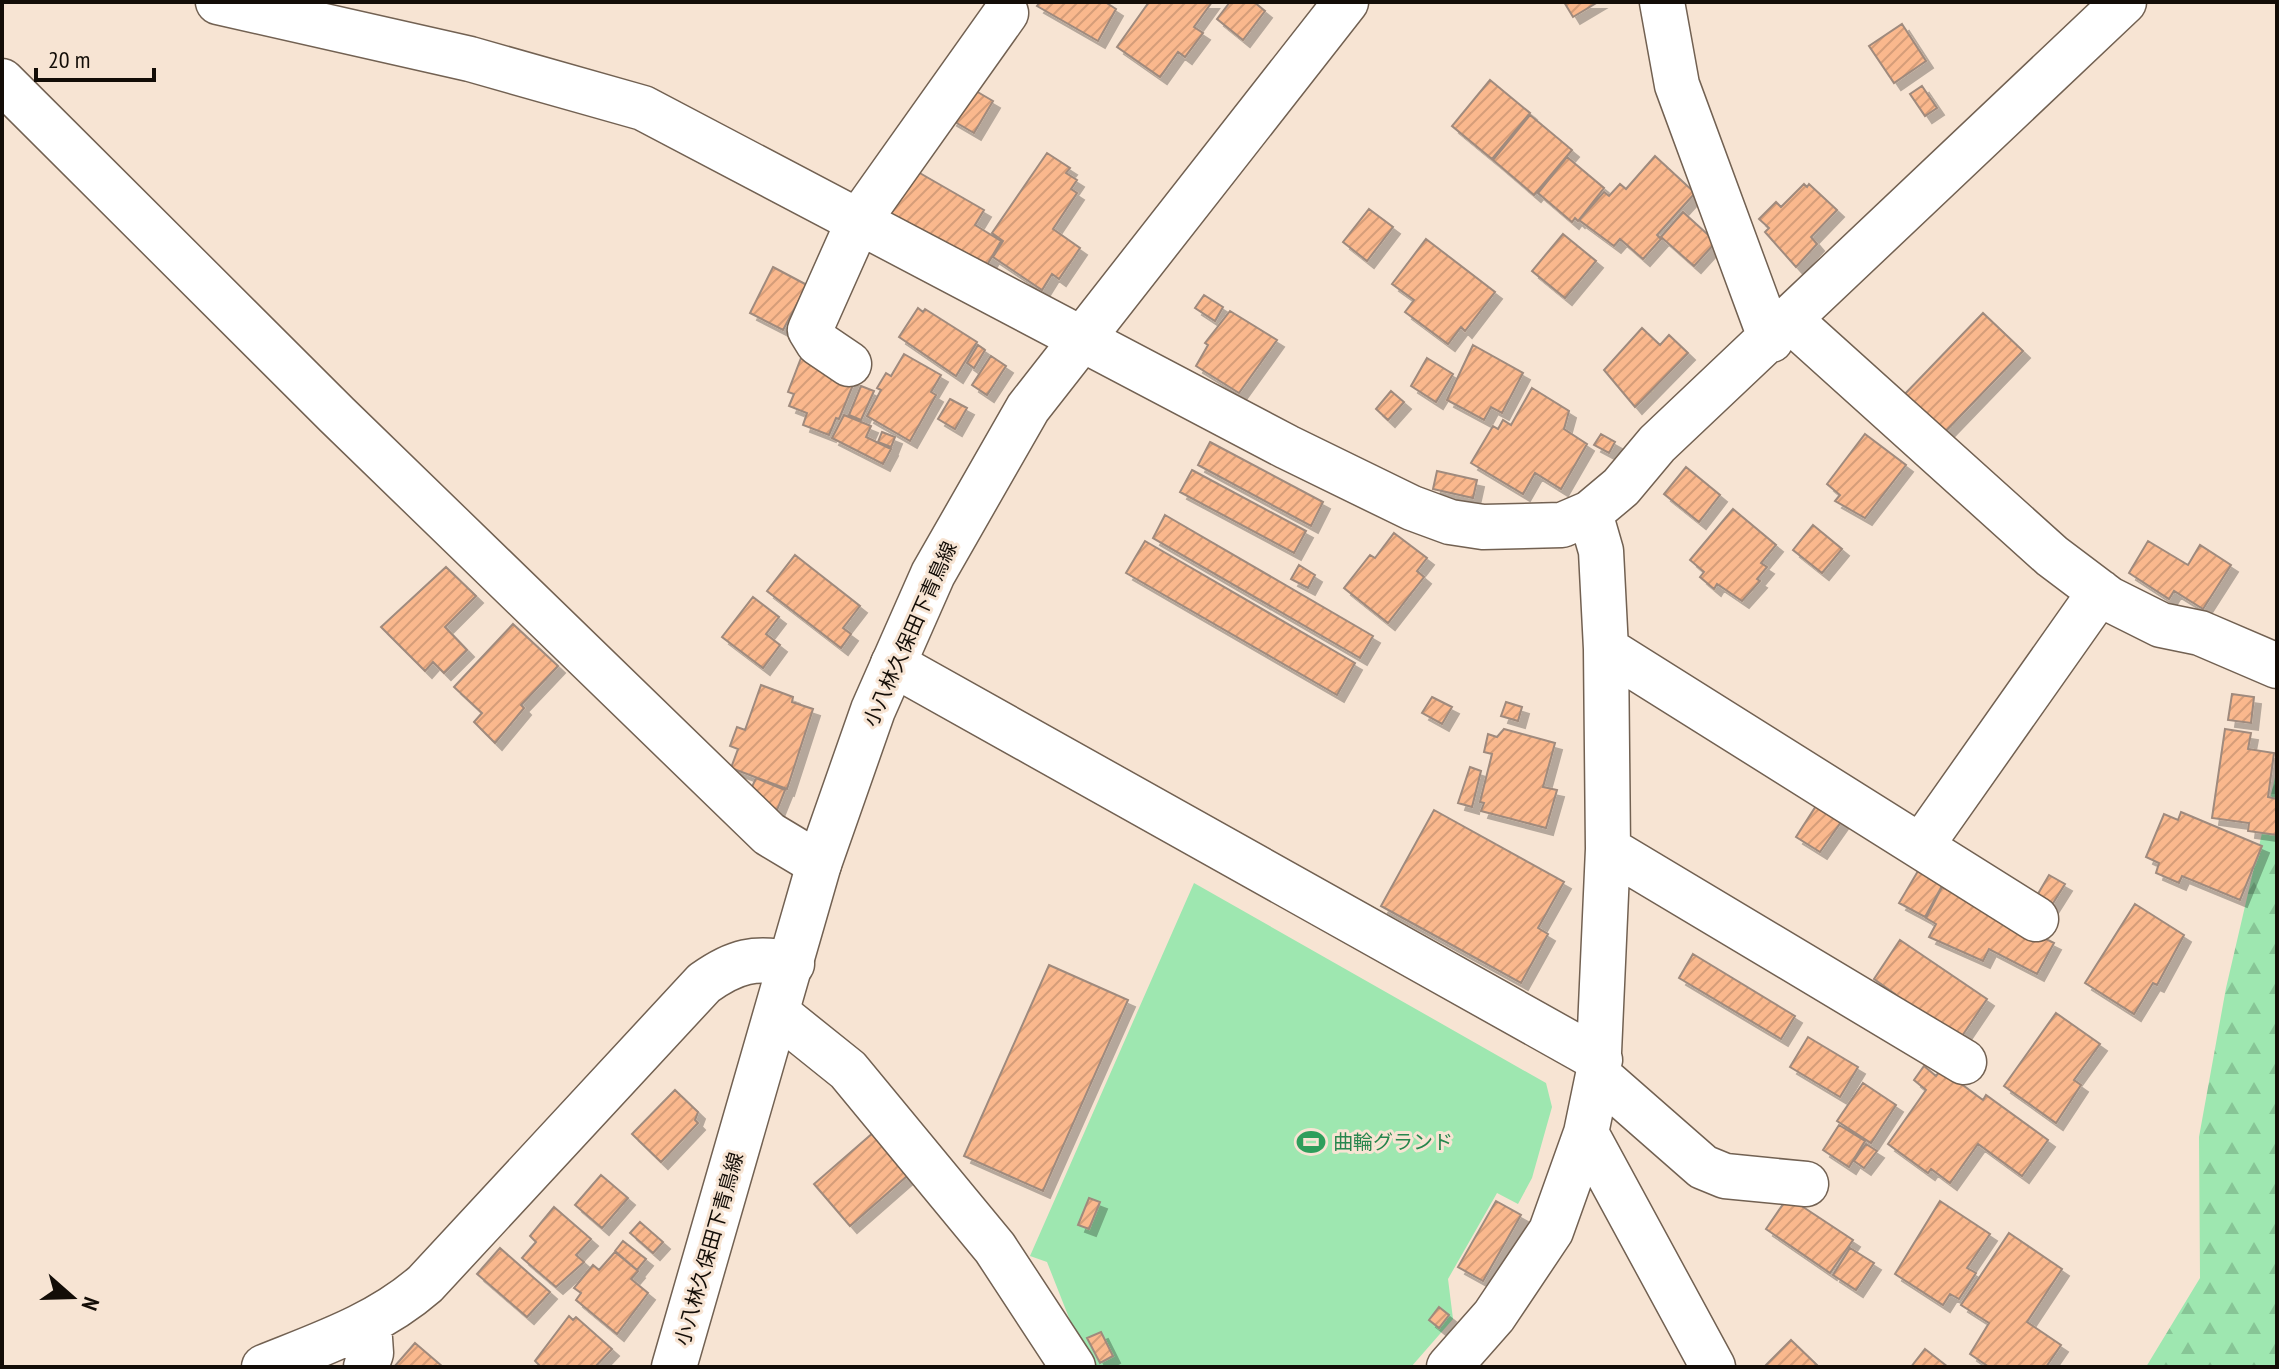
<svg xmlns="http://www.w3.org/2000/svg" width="2279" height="1369" viewBox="0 0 2279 1369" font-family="'PT Sans Narrow','Noto Sans JP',sans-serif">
<defs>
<pattern id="forest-firs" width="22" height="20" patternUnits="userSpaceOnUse" patternTransform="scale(2)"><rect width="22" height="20" fill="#9ee7b0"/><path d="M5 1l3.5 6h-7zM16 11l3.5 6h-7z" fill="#87c596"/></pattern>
<pattern id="building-hatch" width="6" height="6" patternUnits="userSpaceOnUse" patternTransform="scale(2)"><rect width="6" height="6" fill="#fab88d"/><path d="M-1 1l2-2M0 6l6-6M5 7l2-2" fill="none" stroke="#d59d78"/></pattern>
<filter id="shadow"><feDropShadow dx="7" dy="7" stdDeviation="0" flood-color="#0004"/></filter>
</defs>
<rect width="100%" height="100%" fill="#f7e4d3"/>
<path fill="#9ee7b0" d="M1194 883 1546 1083 1552 1107 1532 1178 1518 1204 1497 1193 1448 1279 1453 1319 1411 1367H1092L1075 1333 1047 1262 1030 1256Z"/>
<path fill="url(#forest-firs)" d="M2277 744V1367H2146L2200 1278 2199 1137 2226 988 2276 773Z"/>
<path fill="url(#building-hatch)" stroke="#9f8a7d" stroke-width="2" filter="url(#shadow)" d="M1040 2H1105L1116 9 1098 41 1037 6Z
M1149 2H1212L1194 27 1203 33 1185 57 1178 52 1160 77 1117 47Z
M1230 2H1254L1265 11 1243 40 1217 19Z
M1564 2H1598L1573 17Z
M1902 24 1926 61 1894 83 1869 46Z
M1490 80 1530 113 1492 159 1452 126Z
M1922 86 1937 108 1925 116 1910 94Z
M969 87 993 101 974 133 950 119Z
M1530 115 1572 150 1534 195 1493 160Z
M1047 153 1070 168 1066 173 1077 180 1071 189 1077 193 1053 229 1080 248 1059 279 1052 274 1042 290 993 257 1003 241 992 233Z
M1655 156 1695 193 1657 235 1661 239 1643 259 1620 239 1614 246 1579 220 1604 192 1609 196 1620 184 1626 189Z
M1567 157 1604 188 1578 221 1575 218 1572 222 1538 193Z
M918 172 984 210 975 225 1001 241 983 272 884 212 901 183 909 188Z
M1804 184 1807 187 1809 184 1837 210 1811 237 1817 244 1796 267 1765 232 1769 228 1759 219 1776 202 1781 207Z
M1369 209 1393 227 1367 261 1343 242Z
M1683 212 1716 242 1694 266 1661 237Z
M1563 234 1596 261 1565 298 1532 271Z
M1426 239 1495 292 1465 331 1461 327 1448 344 1405 312 1414 300 1392 284Z
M773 267 807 285 783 330 750 313Z
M1204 295 1223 307 1215 321 1195 308Z
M918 308 923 312 925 309 977 342 956 376 899 337Z
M1230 311 1277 340 1239 393 1196 366 1208 345 1205 343Z
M1983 313 2023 351 1941 436 1901 398Z
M1642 328 1660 345 1669 335 1688 353 1635 407 1604 370Z
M978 345 985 350 974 368 967 363Z
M1473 345 1523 373 1502 413 1491 407 1484 420 1447 400Z
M904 354 941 375 931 392 936 395 910 441 867 416 881 390 877 388 886 373 891 376Z
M991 356 1006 366 987 395 972 385Z
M801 358 855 380 839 419 836 418 829 435 803 425 807 413 789 406 794 394 788 392Z
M1427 358 1453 374 1436 402 1411 386Z
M861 386 874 391 861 420 849 415Z
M1532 388 1569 411 1564 429 1587 444 1561 489 1535 473 1523 494 1471 463 1493 426 1498 429 1503 420 1511 425Z
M1391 391 1404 402 1388 420 1376 409Z
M950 399 967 408 955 429 938 419Z
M844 415 871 426 866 437 891 449 883 464 832 438Z
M882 432 895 437 891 447 878 442Z
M1601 434 1615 442 1609 453 1594 445Z
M1865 434 1906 465 1865 518 1835 501 1840 495 1827 484Z
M1210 442 1323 502 1311 526 1198 465Z
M1686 467 1720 495 1699 522 1664 494Z
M1192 470 1306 531 1294 553 1180 492Z
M1437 471 1477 480 1473 498 1433 489Z
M1733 509 1776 545 1761 563 1767 567 1757 579 1760 581 1742 601 1717 584 1714 589 1700 577 1704 572 1690 560Z
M1165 515 1373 636 1360 658 1153 538Z
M1813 525 1842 549 1822 573 1793 550Z
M1394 533 1427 558 1417 571 1424 577 1388 623 1344 588 1370 555 1375 558Z
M1145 541 1355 663 1337 695 1126 573Z
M2148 541 2188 565 2200 545 2231 565 2203 609 2174 591 2169 599 2129 573Z
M795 555 860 606 843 628 851 634 841 648 767 591Z
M1299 565 1315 575 1308 588 1291 579Z
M446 567 476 596 445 627 467 650 444 673 433 662 425 671 381 627Z
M753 597 779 617 766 634 780 645 763 668 722 637Z
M513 624 558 666 521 705 524 708 495 743 474 722 482 713 454 687Z
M761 685 793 697 792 702 813 709 787 789 731 768 738 749 730 746 737 727 745 730Z
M2232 694 2254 697 2251 723 2228 720Z
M1432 697 1452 707 1442 724 1422 713Z
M1506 702 1522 707 1518 721 1501 716Z
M1504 729 1555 743 1543 787 1557 790 1546 828 1481 811 1484 803 1480 802 1492 754 1484 752 1488 734 1497 737Z
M2225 729 2251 733 2248 749 2274 753 2268 797 2277 799V835L2248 831 2249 823 2212 818Z
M1470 767 1481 771 1472 807 1458 803Z
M756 778 785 790 777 810 747 798Z
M1816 806 1841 822 1820 852 1796 837Z
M1434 810 1564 882 1538 928 1548 934 1521 983 1381 906Z
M2181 812 2262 846 2240 900 2182 876 2179 883 2156 873 2159 863 2146 857 2164 814 2178 820Z
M1918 871 1943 884 1925 917 1899 903Z
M2049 875 2065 884 2050 908 2035 899Z
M1942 887 2054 943 2037 974 1989 949 1983 961 1929 937 1936 924 1926 918Z
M2135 904 2184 935 2157 985 2153 983 2134 1014 2085 983Z
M1900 940 1987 999 1960 1039 1893 997 1895 994 1874 979Z
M1693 954 1795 1016 1781 1039 1679 978Z
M1049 965 1128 1000 1043 1191 964 1156Z
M2056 1013 2100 1044 2074 1080 2081 1085 2056 1123 2004 1086Z
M1808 1037 1858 1067 1840 1097 1790 1067Z
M1924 1066 1936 1076 1941 1069 1983 1100 1986 1095 2048 1140 2022 1176 1978 1144 1950 1183 1931 1169 1928 1173 1888 1144 1926 1090 1914 1080Z
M1863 1083 1896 1105 1871 1143 1837 1121Z
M675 1090 698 1112 695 1120 698 1123 661 1162 632 1134Z
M1839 1125 1865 1141 1849 1167 1823 1150Z
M874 1132 907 1176 850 1226 814 1184Z
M1866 1144 1877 1151 1864 1168 1854 1161Z
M601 1175 628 1198 602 1228 575 1205Z
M1788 1197 1853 1240 1830 1273 1766 1229Z
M1089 1198 1100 1202 1089 1229 1078 1225Z
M1496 1201 1521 1215 1483 1281 1458 1267Z
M1940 1201 1990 1234 1967 1268 1976 1273 1959 1299 1950 1294 1943 1305 1895 1274Z
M554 1207 591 1239 576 1255 584 1262 556 1287 522 1258 536 1242 530 1236Z
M640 1222 663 1242 653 1253 630 1233Z
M2009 1233 2062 1269 2027 1322 2061 1345 2046 1367H1989L1970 1354 1989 1323 1961 1305Z
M623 1241 646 1259 637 1270 615 1251Z
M500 1248 550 1292 527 1317 477 1274Z
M1850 1248 1874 1263 1856 1290 1833 1275Z
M615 1252 638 1271 631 1279 648 1293 617 1334 576 1300 581 1293 574 1288 593 1265 599 1270Z
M1439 1307 1449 1315 1439 1328 1429 1320Z
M569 1316 573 1320 576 1317 612 1349 595 1367H541L535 1361Z
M1101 1332 1113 1356 1100 1363 1087 1338Z
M1791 1340 1819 1367H1764Z
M415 1343 443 1367H394Z
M1925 1349 1948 1367H1911Z"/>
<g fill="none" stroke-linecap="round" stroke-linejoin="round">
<defs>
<path id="minor" d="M218 2 470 59 643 108 1287 447 1412 508 1450 522 1483 527 1562 525 1590 513 1621 487 1657 444 2124 2
M1662 2 1677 85 1771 340
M2 81 337 415 769 834 819 864
M1790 320 2052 556 2109 599 2161 625 2200 633 2277 666
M849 364 818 343 810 330 859 220 1006 13
M1606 649 2036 919
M893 664 1600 1060
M1921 846 2100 592
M1608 849 1964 1062
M777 1013 848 1070 995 1248 1073 1367
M1598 1075 1703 1167 1725 1176 1806 1184
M1586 1133 1713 1367
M264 1367C321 1344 378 1325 425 1284L704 983C735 961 755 956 792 964
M366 1367 371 1353 369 1324
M1449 1367 1494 1316 1551 1231 1586 1133 1598 1075 1608 849 1606 649 1601 551 1590 513"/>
<path id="major" d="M674 1367 819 864 873 710 933 574 1028 408 1346 2"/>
</defs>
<use href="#minor" stroke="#726152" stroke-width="47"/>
<use href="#major" stroke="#726152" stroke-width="47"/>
<use href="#minor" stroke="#fff" stroke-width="44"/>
<use href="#major" stroke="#fff" stroke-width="44"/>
</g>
<defs>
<symbol id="stadium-bare" viewBox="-9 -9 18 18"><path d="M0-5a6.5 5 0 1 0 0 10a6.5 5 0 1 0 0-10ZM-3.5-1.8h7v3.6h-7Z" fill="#2e9e5b" stroke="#f7e4d3" stroke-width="2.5" paint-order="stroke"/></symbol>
</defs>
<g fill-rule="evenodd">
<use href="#stadium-bare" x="1291" y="1122" width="40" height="40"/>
</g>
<g text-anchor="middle" stroke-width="6" stroke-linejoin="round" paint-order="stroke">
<g font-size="20" fill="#130d07" stroke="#f7e4d3">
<text transform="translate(910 634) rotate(-66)" y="7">小八林久保田下青鳥線</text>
<text transform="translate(709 1249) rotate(-74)" y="7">小八林久保田下青鳥線</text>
</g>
<g font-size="20" fill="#27864d" stroke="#f7e4d3" text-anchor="start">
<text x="1333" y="1149">曲輪グランド</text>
</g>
</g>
<rect width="2279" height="1369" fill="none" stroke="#130d07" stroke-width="8"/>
<g transform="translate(72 1297) rotate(110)" stroke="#f7e4d3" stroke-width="6" paint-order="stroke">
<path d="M0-6L14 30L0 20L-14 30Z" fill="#130d07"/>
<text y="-12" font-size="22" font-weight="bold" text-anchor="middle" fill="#130d07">N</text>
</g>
<path d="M36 68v12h118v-12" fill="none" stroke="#130d07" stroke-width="4"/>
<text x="48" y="68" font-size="24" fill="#130d07" stroke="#f7e4d3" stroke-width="6" paint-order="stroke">20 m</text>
</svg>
